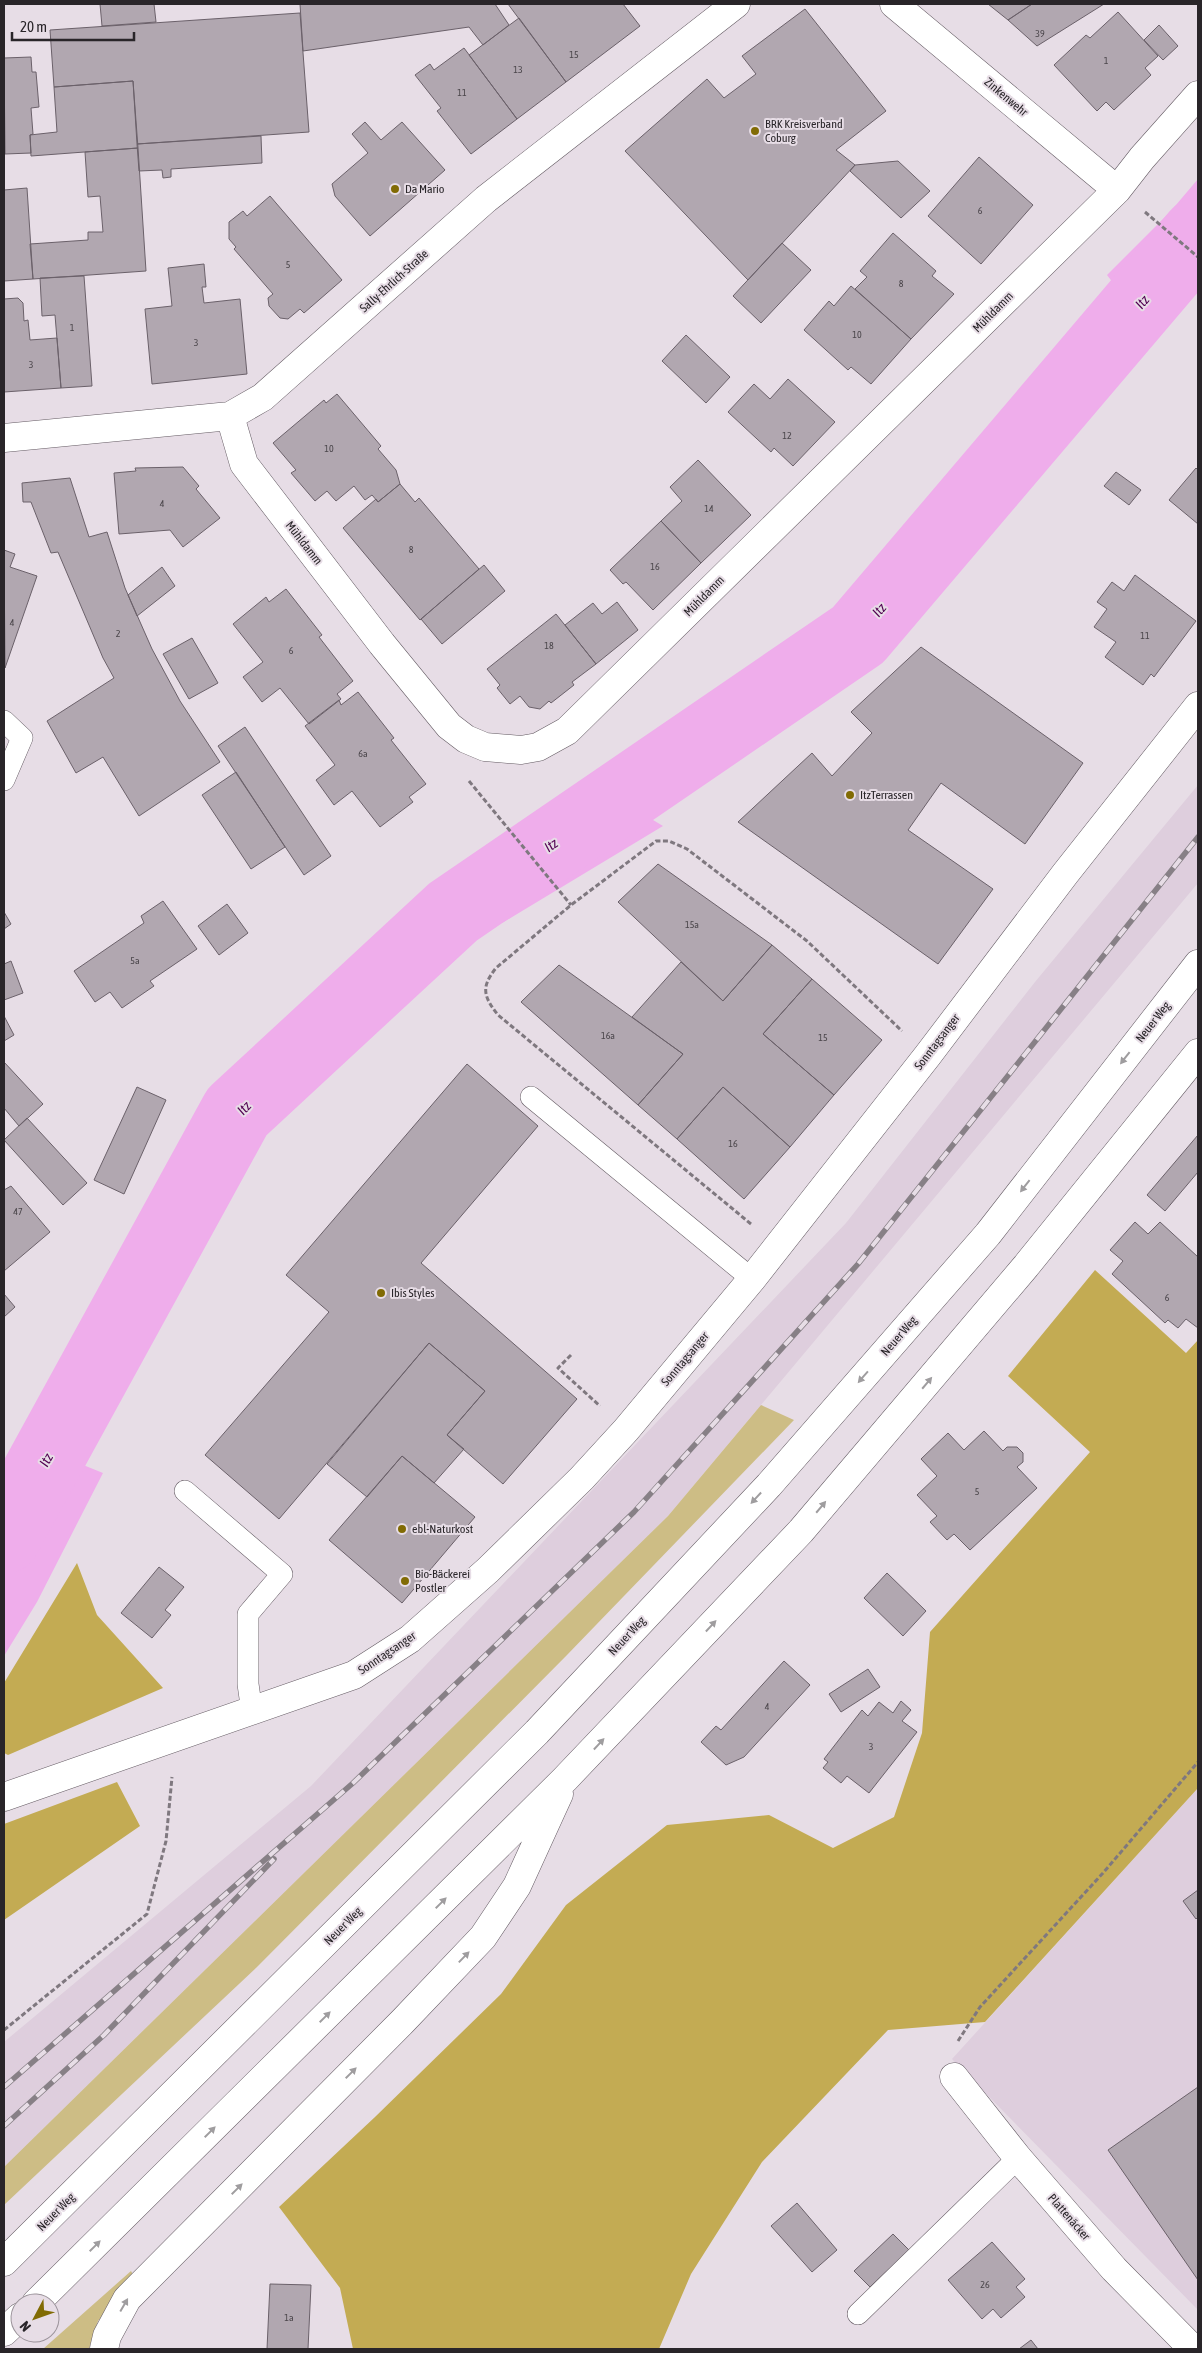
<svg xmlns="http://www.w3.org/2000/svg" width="1202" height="2353" viewBox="0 0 1202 2353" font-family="'Asap Condensed',sans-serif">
<rect width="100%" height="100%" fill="#e7dde6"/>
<path fill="#decedd" d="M1198 785V883L668 1516 4 2167V2042L311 1786 846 1223 1035 982Z
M1198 1788V2310L952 2059Z"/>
<path fill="#cdbd85" d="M761 1405 794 1420 567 1655 257 1967 4 2205V2167L668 1516Z
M131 2271 135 2278 98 2321 89 2349H43Z"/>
<path fill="#c3ab53" d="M1095 1270 1186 1353 1198 1340V1788L985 2022 888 2030 762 2162 691 2274 659 2349H353L340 2288 279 2207 375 2117 501 1994 566 1905 667 1825 769 1815 833 1848 894 1817 922 1733 930 1632 1090 1452 1008 1376Z
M77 1563 97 1615 163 1688 8 1755 4 1753V1683Z
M117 1782 140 1826 4 1920V1824Z"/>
<path fill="#efadeb" d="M1198 179V289L1152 334 1107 275 1170 212Z
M592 783 663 826 502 923 471 866 529 829Z
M41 1448 103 1473 37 1602 4 1656V1500Z"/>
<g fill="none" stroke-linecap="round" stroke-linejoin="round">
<path stroke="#efadeb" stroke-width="74" d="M4 1537 237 1112 453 912 858 635 1198 235"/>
</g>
<path fill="#b1a7b0" stroke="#6b616a" d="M100 4H154L156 22 102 26Z
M300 4H495L509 25 483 45 469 27 303 51Z
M508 4H623L640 26 566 82Z
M988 4H1032L1008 20Z
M1032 4H1104L1037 46 1008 20Z
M805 9 886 111 836 150 855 165 748 280 625 151 707 79 724 98 756 74 742 56Z
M1118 12 1158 56 1145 68 1151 75 1114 110 1106 102 1097 111 1054 65 1086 35 1090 38Z
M300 13 309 132 137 144 133 81 54 87 50 30Z
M519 18 566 82 517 119 469 55Z
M1159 25 1178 46 1163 60 1144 40Z
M464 48 517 119 471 154 437 111 441 108 415 75 430 64 434 70Z
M31 57 32 72H36L39 107 31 108 33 134 30 135 31 153 5 154 4 58Z
M133 81 138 148 31 156 30 135 57 132 54 87Z
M365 122 381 140 402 122 445 170 370 236 335 196 332 184 368 153 352 134Z
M261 136 262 163 171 169V177L163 178 162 170 139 171 137 144Z
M138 148 146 271 33 279 30 244 88 240V232H103L100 196 88 197 85 152Z
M979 157 1033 205 981 264 928 216Z
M898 161 930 191 901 218 850 171 855 165Z
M27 188 33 279 4 281V190Z
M270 196 342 280 304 313 300 309 288 319 280 318 269 306 268 298 273 294 234 249 236 247 229 239V222L243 211 247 216Z
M893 233 936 271 932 276 954 294 911 339 855 289 867 277 860 271Z
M782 243 811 270 761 323 733 296Z
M204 264 206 287H202L204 303 240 299 247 374 152 384 145 309 172 306 168 268Z
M84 276 92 386 61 388 55 315 42 316 40 278Z
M851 286 911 339 871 384 851 367 848 370 804 330 829 301 834 306Z
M18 298 23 303 24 321 28 320 30 340 57 338 61 388 4 392V299Z
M686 335 730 377 706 403 662 361Z
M788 379 835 422 793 466 774 448 771 452 728 412 754 384 770 399Z
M337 394 381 446 378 449 396 470 400 484 378 502 372 495 365 500 354 486 336 501 327 491 315 501 291 473 296 470 273 443 324 400 326 403Z
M698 460 751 515 701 563 661 521 682 501 670 487Z
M183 467 199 486 196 489 220 518 183 547 170 530 119 534 114 473 136 471 135 468Z
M1196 468 1198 470V524L1169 500Z
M1116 472 1141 490 1129 505 1104 486Z
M70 478 89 537 107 532 125 588 152 649 180 701 220 762 139 816 103 757 76 773 47 721 114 678 103 658 58 552 51 553 31 502H23L22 483Z
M400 484 415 502 419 498 479 569 420 620 343 528 376 499 378 502Z
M661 521 701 563 653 610 626 582 623 584 610 570Z
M4 550 15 554 10 567 37 576 5 668Z
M484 565 505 591 442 644 421 619Z
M162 567 175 586 137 616 128 595Z
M1135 575 1196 621 1154 677 1151 674 1143 685 1105 657 1116 642 1094 627 1107 609 1097 602 1112 582 1124 591Z
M286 589 322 635 319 637 353 681 337 694 341 699 309 724 280 688 262 702 243 677 263 662 233 624 266 597 269 602Z
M617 602 638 630 596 664 565 625 593 603 602 614Z
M556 614 596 664 572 682 574 685 551 703 549 701 540 709 529 707 520 696 510 704 497 688 500 685 487 669Z
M192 638 218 683 189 699 163 654Z
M921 647 1083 763 1025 844 941 783 908 830 993 889 938 964 738 822 812 753 832 776 872 733 851 712Z
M358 692 394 738 391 740 426 784 409 797 413 802 380 827 352 791 334 805 316 780 335 765 305 726 339 700 341 705Z
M245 727 331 856 304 875 218 746Z
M236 772 285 847 251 869 202 795Z
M658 864 772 945 723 1001 618 902Z
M163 901 197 949 150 981 154 986 122 1008 110 992 95 1002 74 971 144 923 141 916Z
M227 904 248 933 219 955 198 926Z
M4 912 11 924 4 929Z
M772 945 812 979 763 1034 834 1095 790 1147 723 1087 677 1139 638 1105 683 1054 632 1017 681 962 723 1001Z
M11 961 23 993 4 1000V964Z
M559 965 683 1054 638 1105 521 1002Z
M812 979 882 1040 834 1095 763 1034Z
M4 1016 14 1035 4 1041Z
M4 1062 43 1104 19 1126 4 1108Z
M467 1064 538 1126 421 1263 577 1399 503 1484 447 1435 485 1391 429 1343 279 1519 205 1455 329 1312 286 1275Z
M137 1087 166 1100 124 1194 94 1180Z
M723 1087 790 1147 744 1199 677 1139Z
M27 1118 87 1183 63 1205 4 1140Z
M1198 1135V1172L1165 1211 1147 1195Z
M11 1186 50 1232 4 1271V1190Z
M1135 1222 1148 1234 1160 1222 1198 1257V1328L1186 1319 1178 1328 1168 1320 1165 1323 1112 1274 1123 1261 1110 1250Z
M4 1294 15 1307 4 1317Z
M429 1343 485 1391 447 1435 464 1449 434 1483 402 1456 367 1497 327 1464Z
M984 1431 1003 1451 1007 1447H1017L1023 1453V1462L1017 1467 1037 1488 970 1550 954 1534 947 1540 930 1522 937 1516 917 1495 937 1476 921 1459 948 1433 964 1450Z
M402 1456 475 1517 402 1603 329 1540Z
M159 1567 184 1587 165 1610 171 1615 152 1638 121 1613Z
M887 1573 926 1611 903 1636 864 1598Z
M784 1661 810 1685 744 1757 726 1765 701 1742 716 1726 721 1730Z
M868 1669 880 1687 841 1712 829 1694Z
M901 1701 911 1710 902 1721 917 1732 869 1793 847 1776 841 1783 823 1768 828 1762 824 1759 862 1710 868 1716 879 1702 893 1713Z
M1198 1890V1917L1196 1919 1183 1901Z
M1198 2087V2280L1108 2150Z
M797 2203 837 2250 812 2272 771 2226Z
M893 2234 909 2250 870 2287 854 2271Z
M992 2242 1025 2279 1016 2287 1025 2297 1001 2318 993 2309 982 2319 948 2280Z
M270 2284 311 2285 308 2349H267Z
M1031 2340 1038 2349H1019Z"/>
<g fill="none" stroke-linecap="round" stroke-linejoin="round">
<defs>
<path id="service" d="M4 721 22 738 4 780
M531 1097 752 1279
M185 1491 282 1574 248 1614V1684L252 1712
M858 2314 1018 2158"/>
<path id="minor" d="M894 4 1117 190
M230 416 244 464 382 644 449 726 466 739 485 747 521 750 538 747 567 731 1117 190 1142 158 1198 95
M4 438 230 416 263 397 486 199 736 4
M4 1797 354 1675 410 1639 488 1570 582 1478 626 1430 752 1279 928 1055 1065 874 1198 706
M954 2077 1018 2158 1114 2269 1193 2349"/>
<path id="trunk" d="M4 2262 537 1732 769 1485 988 1234 1198 964
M36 2303 565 1779 801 1531 1026 1266 1198 1053
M4 2332 20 2317
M104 2349 107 2336 127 2299 403 2021 483 1937 517 1886 559 1794"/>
</defs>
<use href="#service" stroke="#645b63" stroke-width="22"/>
<use href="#minor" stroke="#645b63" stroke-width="29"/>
<use href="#trunk" stroke="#645b63" stroke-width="29"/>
<path stroke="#7f787f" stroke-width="3" stroke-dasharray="5 2.5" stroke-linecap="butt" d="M1145 212 1198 257
M469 781 571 905
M751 1224 498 1015C483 996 481 987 496 968L571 905 656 841H669L687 849 807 941 902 1031
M571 1355 558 1368 600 1406
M4 2030 147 1914 166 1841 172 1777
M958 2041 980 2007 1103 1873 1198 1762"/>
<use href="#service" stroke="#fff" stroke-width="21"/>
<use href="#minor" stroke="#fff" stroke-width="28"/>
<use href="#trunk" stroke="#fff" stroke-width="28"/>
<defs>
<path id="rail" d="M4 2087 353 1783 634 1512 858 1264 1198 837
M4 2126 104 2035 274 1859"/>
</defs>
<use href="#rail" stroke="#878086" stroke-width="5.5"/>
<use href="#rail" stroke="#e7dde6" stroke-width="4" stroke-dasharray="11" stroke-linecap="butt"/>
</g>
<defs><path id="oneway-solid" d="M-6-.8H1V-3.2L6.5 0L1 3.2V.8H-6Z" transform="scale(1.25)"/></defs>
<g fill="#9f9d9f">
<use href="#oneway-solid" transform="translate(1125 1058) rotate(128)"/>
<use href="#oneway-solid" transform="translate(1025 1186) rotate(128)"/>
<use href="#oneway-solid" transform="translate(863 1377) rotate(131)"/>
<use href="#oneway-solid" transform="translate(927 1383) rotate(-50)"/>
<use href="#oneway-solid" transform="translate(756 1498) rotate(133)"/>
<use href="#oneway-solid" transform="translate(821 1507) rotate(-50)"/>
<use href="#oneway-solid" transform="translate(711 1626) rotate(-47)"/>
<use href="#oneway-solid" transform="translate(599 1744) rotate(-47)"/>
<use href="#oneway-solid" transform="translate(441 1903) rotate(-45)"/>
<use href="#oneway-solid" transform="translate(464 1957) rotate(-46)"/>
<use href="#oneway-solid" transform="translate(325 2017) rotate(-45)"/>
<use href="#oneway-solid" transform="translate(351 2073) rotate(-45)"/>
<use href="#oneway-solid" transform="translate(210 2132) rotate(-45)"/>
<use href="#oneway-solid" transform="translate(237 2189) rotate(-45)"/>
<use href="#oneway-solid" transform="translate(95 2246) rotate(-45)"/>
<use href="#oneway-solid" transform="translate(124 2305) rotate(-60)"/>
</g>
<g fill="#816b04" stroke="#e7dde6" stroke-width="2">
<circle cx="755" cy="131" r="5"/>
<circle cx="395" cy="189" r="5"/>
<circle cx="850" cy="795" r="5"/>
<circle cx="381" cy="1293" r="5"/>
<circle cx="402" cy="1529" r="5"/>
<circle cx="405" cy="1581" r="5"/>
</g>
<g text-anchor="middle" stroke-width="4" stroke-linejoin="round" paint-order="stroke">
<g font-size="10" fill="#4b464b">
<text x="1040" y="37">39</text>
<text x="574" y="58">15</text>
<text x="1106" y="64">1</text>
<text x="518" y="73">13</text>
<text x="462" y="96">11</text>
<text x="980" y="214">6</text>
<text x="288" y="268">5</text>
<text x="901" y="287">8</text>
<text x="72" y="331">1</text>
<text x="857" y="338">10</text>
<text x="196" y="346">3</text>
<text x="31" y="368">3</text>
<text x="787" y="439">12</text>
<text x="329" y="452">10</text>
<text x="162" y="507">4</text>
<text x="709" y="512">14</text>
<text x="411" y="553">8</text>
<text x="655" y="570">16</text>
<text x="12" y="626">4</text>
<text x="118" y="637">2</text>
<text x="1145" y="639">11</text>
<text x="549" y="649">18</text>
<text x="291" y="654">6</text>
<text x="363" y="757">6a</text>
<text x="692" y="928">15a</text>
<text x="135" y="964">5a</text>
<text x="608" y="1039">16a</text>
<text x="823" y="1041">15</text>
<text x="733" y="1147">16</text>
<text x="18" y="1215">47</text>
<text x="1167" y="1301">6</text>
<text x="977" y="1495">5</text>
<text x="767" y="1710">4</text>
<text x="871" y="1750">3</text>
<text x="985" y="2288">26</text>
<text x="289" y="2321">1a</text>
</g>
<g font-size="12" fill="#292529" stroke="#e7dde6">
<text transform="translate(1006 97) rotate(40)" y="4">Zinkenwehr</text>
<text transform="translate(394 281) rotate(-42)" y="4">Sally-Ehrlich-Straße</text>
<text transform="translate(993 312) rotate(-45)" y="4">Mühldamm</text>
<text transform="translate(304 543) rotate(52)" y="4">Mühldamm</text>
<text transform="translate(704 596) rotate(-45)" y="4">Mühldamm</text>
<text transform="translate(1153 1022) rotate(-52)" y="4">Neuer Weg</text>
<text transform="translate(937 1042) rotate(-53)" y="4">Sonntagsanger</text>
<text transform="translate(899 1336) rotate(-49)" y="4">Neuer Weg</text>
<text transform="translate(685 1359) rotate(-50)" y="4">Sonntagsanger</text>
<text transform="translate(627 1636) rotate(-47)" y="4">Neuer Weg</text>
<text transform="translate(387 1653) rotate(-34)" y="4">Sonntagsanger</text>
<text transform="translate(343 1926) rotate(-45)" y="4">Neuer Weg</text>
<text transform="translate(56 2212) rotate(-45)" y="4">Neuer Weg</text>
<text transform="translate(1069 2217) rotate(49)" y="4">Plattenäcker</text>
</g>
<g font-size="12" fill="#292529" stroke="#e7dde6" text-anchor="start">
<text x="765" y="128">BRK Kreisverband<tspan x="765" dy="14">Coburg</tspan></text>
<text x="405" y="193">Da Mario</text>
<text x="860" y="799">ItzTerrassen</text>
<text x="391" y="1297">Ibis Styles</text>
<text x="412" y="1533">ebl-Naturkost</text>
<text x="415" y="1578">Bio-Bäckerei<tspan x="415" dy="14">Postler</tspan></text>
</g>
<g font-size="14" font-style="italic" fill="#510051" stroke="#e7dde6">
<text transform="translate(1142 302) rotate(-50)" y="5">Itz</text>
<text transform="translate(879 610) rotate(-50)" y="5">Itz</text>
<text transform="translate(551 845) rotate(-34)" y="5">Itz</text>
<text transform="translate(244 1108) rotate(-47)" y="5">Itz</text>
<text transform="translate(46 1460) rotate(-61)" y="5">Itz</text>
</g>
</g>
<rect width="1202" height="2353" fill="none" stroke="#292529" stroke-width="10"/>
<g transform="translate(35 2318) rotate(229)"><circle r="24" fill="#e7dde6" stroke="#9b939a"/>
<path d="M0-4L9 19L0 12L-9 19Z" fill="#816b04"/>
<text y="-8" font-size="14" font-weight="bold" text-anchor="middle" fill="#292529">N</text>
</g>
<path d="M12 32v8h122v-8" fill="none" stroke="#292529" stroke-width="2.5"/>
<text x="20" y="32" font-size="15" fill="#292529" stroke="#e7dde6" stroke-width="4" paint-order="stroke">20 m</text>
</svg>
